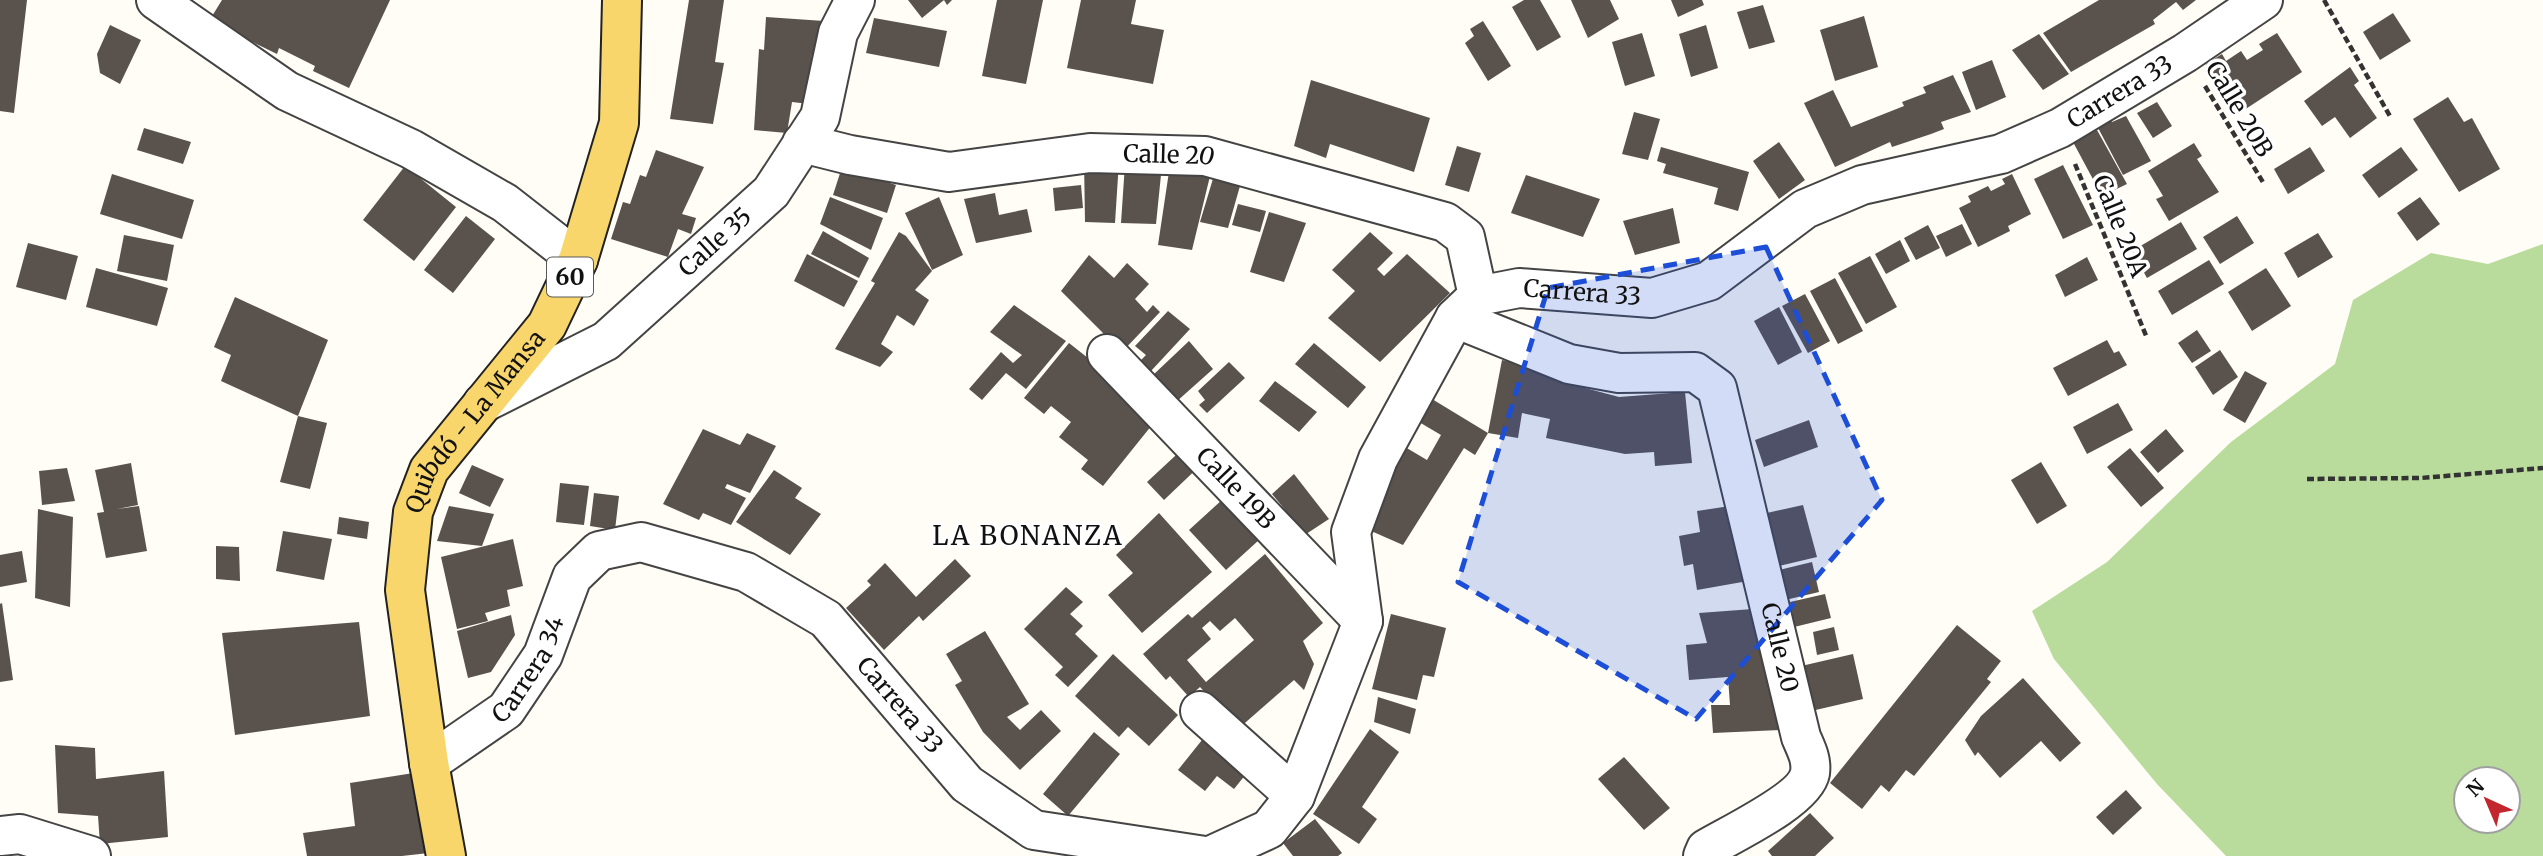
<svg xmlns="http://www.w3.org/2000/svg" width="2543" height="856" viewBox="0 0 2543 856" font-family="Merriweather,serif">
<rect width="100%" height="100%" fill="#fffdf5"/>
<path fill="#b9dc9c" fill-rule="evenodd" d="M2543 244V856H2226L2157 784 2054 659 2032 611 2107 562 2231 442 2335 364 2353 300 2431 253 2488 264ZM2466 779H2508V821H2466Z"/>
<path fill="#5a524d" fill-rule="evenodd" d="M0 0H27L14 113 0 111Z
M222 0H390L349 88 313 71 315 66 279 48 277 54 209 21Z
M689 0H724L715 62 724 63 713 124 670 119Z
M908 0H952L947 5 944 0 922 18Z
M997 0H1043L1026 84 982 76Z
M1081 0H1136L1131 24 1164 30 1153 84 1067 68Z
M1524 0H1540L1561 37 1537 51 1512 7Z
M1571 0H1610L1619 19 1588 38Z
M1671 0H1702L1704 5 1678 17Z
M2099 0H2196L2183 10 2176 2 2153 20 2155 24 2071 72 2043 33Z
M1763 5 1775 42 1749 49 1737 12Z
M2393 13 2411 41 2380 60 2363 32Z
M1864 16 1878 67 1835 81 1820 30Z
M766 17 824 21 822 55 812 54 809 104 792 102 787 133 754 130 759 49 764 50Z
M874 18 947 31 939 67 866 53Z
M1483 21 1511 66 1488 81 1465 43 1474 36 1470 29Z
M110 25 141 40 120 84 100 73 97 54Z
M1706 25 1718 68 1691 77 1679 34Z
M1642 33 1655 76 1625 86 1612 42Z
M2277 33 2302 72 2238 114 2206 64 2222 54 2226 61 2241 51 2247 60 2263 50 2259 44Z
M2039 34 2069 74 2043 90 2012 50Z
M1992 60 2006 97 1976 110 1962 72Z
M2350 67 2359 81 2354 85 2377 118 2350 138 2335 117 2322 126 2304 101Z
M1953 75 1971 112 1941 122 1944 129 1931 134 1892 147 1890 142 1835 167 1804 103 1833 90 1851 127 1904 106 1902 102 1926 93 1923 87Z
M1311 80 1430 118 1414 172 1330 144 1326 158 1294 146Z
M2448 97 2464 122 2472 118 2500 169 2459 192 2413 119Z
M2157 102 2172 126 2153 138 2137 113Z
M1634 112 1660 119 1648 160 1622 154Z
M2126 116 2151 161 2123 175 2096 124 2109 117 2112 122Z
M144 128 191 142 183 164 137 150Z
M2097 130 2127 184 2102 196 2073 142Z
M1779 142 1805 180 1779 199 1753 161Z
M2194 143 2202 156 2197 159 2219 192 2169 221 2156 199 2163 196 2148 171Z
M1457 146 1481 153 1469 192 1445 185Z
M1661 147 1749 172 1738 211 1714 204 1718 188 1663 173 1666 164 1657 161Z
M2310 147 2325 171 2288 194 2274 169Z
M2401 147 2418 170 2379 198 2362 175Z
M656 150 704 167 682 214 696 218 691 234 678 229 668 257 611 239 623 202 630 204 640 175 646 177Z
M1084 160 1119 161 1115 223 1085 222Z
M1125 164 1162 165 1156 224 1121 223Z
M1170 165 1211 172 1192 250 1158 245Z
M2063 165 2093 225 2063 239 2034 179Z
M405 166 456 207 414 261 363 220Z
M842 167 896 185 887 213 833 195Z
M1215 172 1242 179 1228 228 1200 222Z
M112 174 194 200 182 239 100 214Z
M2012 174 2031 214 2008 226 2010 231 1978 247 1959 208 1971 202 1968 196 1988 186 1991 191 2005 184 2002 179Z
M1526 175 1600 199 1583 237 1511 213Z
M1081 185 1083 208 1055 211 1053 188Z
M995 193 999 215 1027 209 1032 232 976 243 964 199Z
M830 197 883 218 871 250 820 224Z
M939 197 963 255 932 270 905 213Z
M2420 197 2440 224 2417 241 2397 213Z
M1238 204 1266 211 1260 232 1232 225Z
M1673 208 1680 243 1635 255 1623 221Z
M1269 212 1306 223 1284 282 1250 272Z
M466 216 495 239 453 293 424 270Z
M2237 216 2254 243 2220 264 2203 237Z
M2181 222 2197 249 2147 278 2132 251Z
M1962 224 1972 244 1946 257 1936 236Z
M1928 225 1940 248 1916 260 1904 238Z
M823 231 869 258 859 278 811 254Z
M899 232 906 236 932 271 915 290 929 300 914 326 897 315 881 344 893 352 880 367 835 349 875 283 871 281Z
M1370 232 1393 253 1377 269 1384 276 1407 254 1450 293 1380 362 1328 318 1355 291 1332 270Z
M2318 233 2333 257 2298 278 2284 253Z
M124 235 174 245 167 281 117 271Z
M1900 240 1910 261 1886 274 1875 254Z
M28 243 78 256 66 300 16 287Z
M807 254 858 281 844 307 794 281Z
M1089 255 1114 278 1127 263 1149 284 1135 299 1147 312 1153 305 1160 312 1122 352 1061 291Z
M1870 256 1897 307 1866 324 1838 273Z
M2087 257 2098 280 2065 297 2055 275Z
M2209 260 2224 284 2172 315 2158 291Z
M96 268 168 288 157 326 86 307Z
M2266 268 2291 306 2252 331 2228 292Z
M1835 278 1863 331 1838 344 1810 291Z
M1805 294 1830 341 1808 353 1782 306Z
M235 297 328 340 298 416 221 381 231 355 214 347Z
M1014 305 1066 341 1026 389 1006 373 982 400 969 389 1001 352 1013 363 1022 355 990 332Z
M1779 307 1802 352 1778 365 1754 321Z
M1168 311 1190 329 1151 371 1140 361 1146 355 1135 346Z
M2197 330 2211 351 2192 363 2178 343Z
M2107 340 2114 353 2119 351 2127 365 2068 396 2053 368Z
M1189 341 1213 369 1176 402 1152 376Z
M1069 343 1160 415 1103 486 1081 469 1088 460 1059 437 1071 422 1051 406 1044 414 1024 398Z
M1314 343 1366 387 1348 408 1295 364Z
M2220 350 2238 377 2213 395 2195 367Z
M1502 360 1561 371 1559 381 1619 397 1685 392 1692 463 1655 466 1654 452 1625 454 1546 438 1550 419 1522 413 1518 438 1488 433Z
M1229 362 1245 378 1207 413 1199 405 1205 400 1198 391Z
M2245 371 2267 383 2245 423 2223 410Z
M1275 381 1317 412 1299 432 1259 401Z
M1432 399 1488 433 1475 455 1464 448 1403 545 1362 527 1405 447 1427 460 1441 435 1419 422Z
M2118 403 2133 430 2087 454 2073 427Z
M298 416 327 423 310 489 280 482Z
M1809 420 1818 447 1764 467 1755 440Z
M703 429 740 445 747 433 776 446 750 493 727 484 725 488 746 498 731 525 703 513 699 520 663 504Z
M2166 429 2184 451 2158 473 2140 452Z
M1189 443 1206 460 1164 500 1147 482Z
M2130 448 2164 488 2141 507 2107 467Z
M2041 462 2067 506 2037 524 2011 480Z
M131 463 138 505 117 509 139 506 147 551 106 558 97 513 104 512 95 470Z
M472 465 504 479 490 507 459 493Z
M67 468 75 501 42 505 39 471Z
M774 470 802 488 795 498 821 514 790 555 736 522Z
M1294 474 1329 519 1297 540 1279 518 1286 511 1272 494Z
M560 483 589 486 584 525 556 522Z
M594 493 619 496 615 530 590 526Z
M1223 499 1259 540 1226 570 1189 530Z
M1803 505 1817 557 1770 568 1758 515Z
M449 506 494 514 482 546 437 541Z
M1730 506 1748 581 1697 590 1693 564 1684 566 1679 536 1700 532 1697 511Z
M38 509 73 517 70 607 35 598Z
M1159 513 1212 572 1142 633 1108 595 1133 573 1116 555Z
M339 517 369 522 367 539 337 534Z
M283 531 332 539 324 580 276 571Z
M513 539 523 586 507 590 510 606 485 613 488 621 457 629 441 557Z
M216 546 239 547 240 581 216 579Z
M22 551 27 582 0 587V555Z
M1265 554 1323 623 1303 641 1314 664 1304 690 1294 680 1238 729 1200 687 1189 697 1170 676 1166 680 1143 654 1188 614 1192 618ZM1235 618 1254 640 1206 682 1187 660 1211 639 1202 628 1210 621 1220 631Z
M955 559 971 576 923 621 919 616 884 650 846 608 871 585 867 581 885 563 916 597Z
M1812 562 1819 592 1777 602 1771 572Z
M1066 587 1083 602 1070 614 1083 626 1075 634 1098 656 1068 687 1055 675 1063 667 1024 629Z
M1825 594 1831 618 1790 628 1787 617 1793 616 1790 602Z
M2 603 13 680 0 682V604Z
M1753 609 1781 730 1713 733 1711 705H1730L1728 677 1689 680 1686 645 1707 643 1699 613Z
M1391 614 1446 628 1434 677 1423 675 1417 700 1372 689Z
M511 615 515 635 491 672 468 678 457 631Z
M359 622 370 716 235 735 222 633Z
M1957 625 2001 661 1987 679 1991 682 1914 776 1906 770 1889 792 1881 785 1862 809 1830 783Z
M1834 627 1839 650 1817 655 1813 632Z
M985 631 1029 704 1007 717 1020 730 1041 710 1061 731 1020 770 983 732 955 685 962 681 946 654Z
M1113 654 1178 715 1149 746 1128 727 1119 737 1075 696Z
M1853 654 1863 699 1807 712 1797 667Z
M2023 678 2081 743 2060 762 2041 741 2000 778 1978 752 1975 756 1965 740 1981 716Z
M1378 697 1416 709 1410 734 1374 722Z
M1370 729 1399 752 1362 807 1377 819 1359 844 1313 814Z
M1094 732 1120 754 1068 816 1043 794Z
M1206 735 1250 769 1234 789 1217 776 1205 791 1178 770Z
M55 745 95 748 96 779 164 771 168 837 100 844 98 816 58 813Z
M1624 757 1670 808 1644 830 1598 779Z
M420 772 429 853 402 856H307L303 833 355 826 350 783Z
M2126 790 2142 808 2113 835 2096 817Z
M1810 813 1834 838 1815 856H1772L1768 851Z
M1315 819 1342 853 1338 856H1293L1283 843Z"/>
<g fill="none" stroke-linecap="round" stroke-linejoin="round">
<defs>
<g id="minor">
<path d="M156 0 287 91 411 149 505 203 578 260"/>
<path id="s1" d="M802 143 850 155 949 172 1090 153 1205 156 1445 222 1465 237 1478 296"/>
<path id="s2" d="M1455 318 1569 364 1619 373 1695 372 1717 388 1801 737C1806 749 1812 759 1810 773 1805 800 1729 835 1706 849L1703 856"/>
<path id="s3" d="M1107 354 1363 621"/>
<path id="s4" d="M483 403 606 341 771 192 820 117 838 33 855 0"/>
<path d="M1200 711 1295 796"/>
<path id="s5" d="M429 763 506 710 543 655 572 577 599 551 641 542 746 572 826 619 967 784 1034 830 1205 856"/>
<path d="M0 836 20 834 91 856"/>
<path id="s6" d="M1210 856 1269 829 1295 796 1363 621 1351 532 1378 459 1455 318 1478 296 1519 288 1652 298 1709 281 1805 209 1862 185 2001 154 2060 128 2185 53 2263 0"/>
</g>
<g id="major">
<path id="s7" d="M446 856 429 763 405 590 413 512 429 470 547 325 578 260 619 123 622 0"/>
</g>
</defs>
<use href="#minor" stroke="#444" stroke-width="42"/>
<use href="#major" stroke="#222" stroke-width="42"/>
<path stroke="#333" stroke-width="4.5" stroke-dasharray="7 3.5" stroke-linecap="butt" d="M2324 0 2391 118
M2205 86 2264 184
M2075 164 2147 338
M2307 479 2421 478 2543 468"/>
<use href="#minor" stroke="#fff" stroke-width="38"/>
<use href="#major" stroke="#f9d66b" stroke-width="38"/>
</g>
<path fill="#1d4ed8" fill-opacity="0.2" stroke="#1d4ed8" stroke-width="5" stroke-dasharray="14 9" stroke-linejoin="round" d="M1766 247 1882 500 1696 719 1458 582 1548 288Z"/>
<g text-anchor="middle" stroke-width="7" stroke-linejoin="round" paint-order="stroke">
<rect fill="#fff" stroke="#585858" stroke-width="2" x="547" y="257.5" width="46" height="39" rx="5"/>
<g font-size="23" font-weight="bold" fill="#111">
<text x="570" y="285">60</text>
</g>
<g font-size="24" fill="#111" stroke="#fff">
<text dy="8" stroke="none"><textPath href="#s6" startOffset="1348">Carrera 33</textPath></text>
<text transform="translate(2239 109) rotate(59)" y="8">Calle 20B</text>
<text dy="8" stroke="none"><textPath href="#s1" startOffset="371">Calle 20</textPath></text>
<text transform="translate(2120 226) rotate(68)" y="8">Calle 20A</text>
<text dy="8" stroke="none"><textPath href="#s4" startOffset="285">Calle 35</textPath></text>
<text dy="8" stroke="none"><textPath href="#s6" startOffset="760">Carrera 33</textPath></text>
<text dy="8" stroke="none"><textPath href="#s7" startOffset="458">Quibdó - La Mansa</textPath></text>
<text dy="8" stroke="none"><textPath href="#s3" startOffset="186">Calle 19B</textPath></text>
<text dy="8" stroke="none"><textPath href="#s2" startOffset="544">Calle 20</textPath></text>
<text dy="8" stroke="none"><textPath href="#s5" startOffset="140">Carrera 34</textPath></text>
<text dy="8" stroke="none"><textPath href="#s5" startOffset="639">Carrera 33</textPath></text>
</g>
<g font-size="26" letter-spacing="2" fill="#111" stroke="#fff">
<text x="1028" y="545">LA BONANZA</text>
</g>
</g>
<g transform="translate(2487 800) rotate(316)"><circle r="33" fill="#ffffff" stroke="#a0a0a0" stroke-width="2"/>
<path d="M0-5L12 26L0 18L-12 26Z" fill="#c4262e"/>
<text y="-10" font-size="19" font-weight="bold" text-anchor="middle" fill="#111111">N</text>
</g>
</svg>
